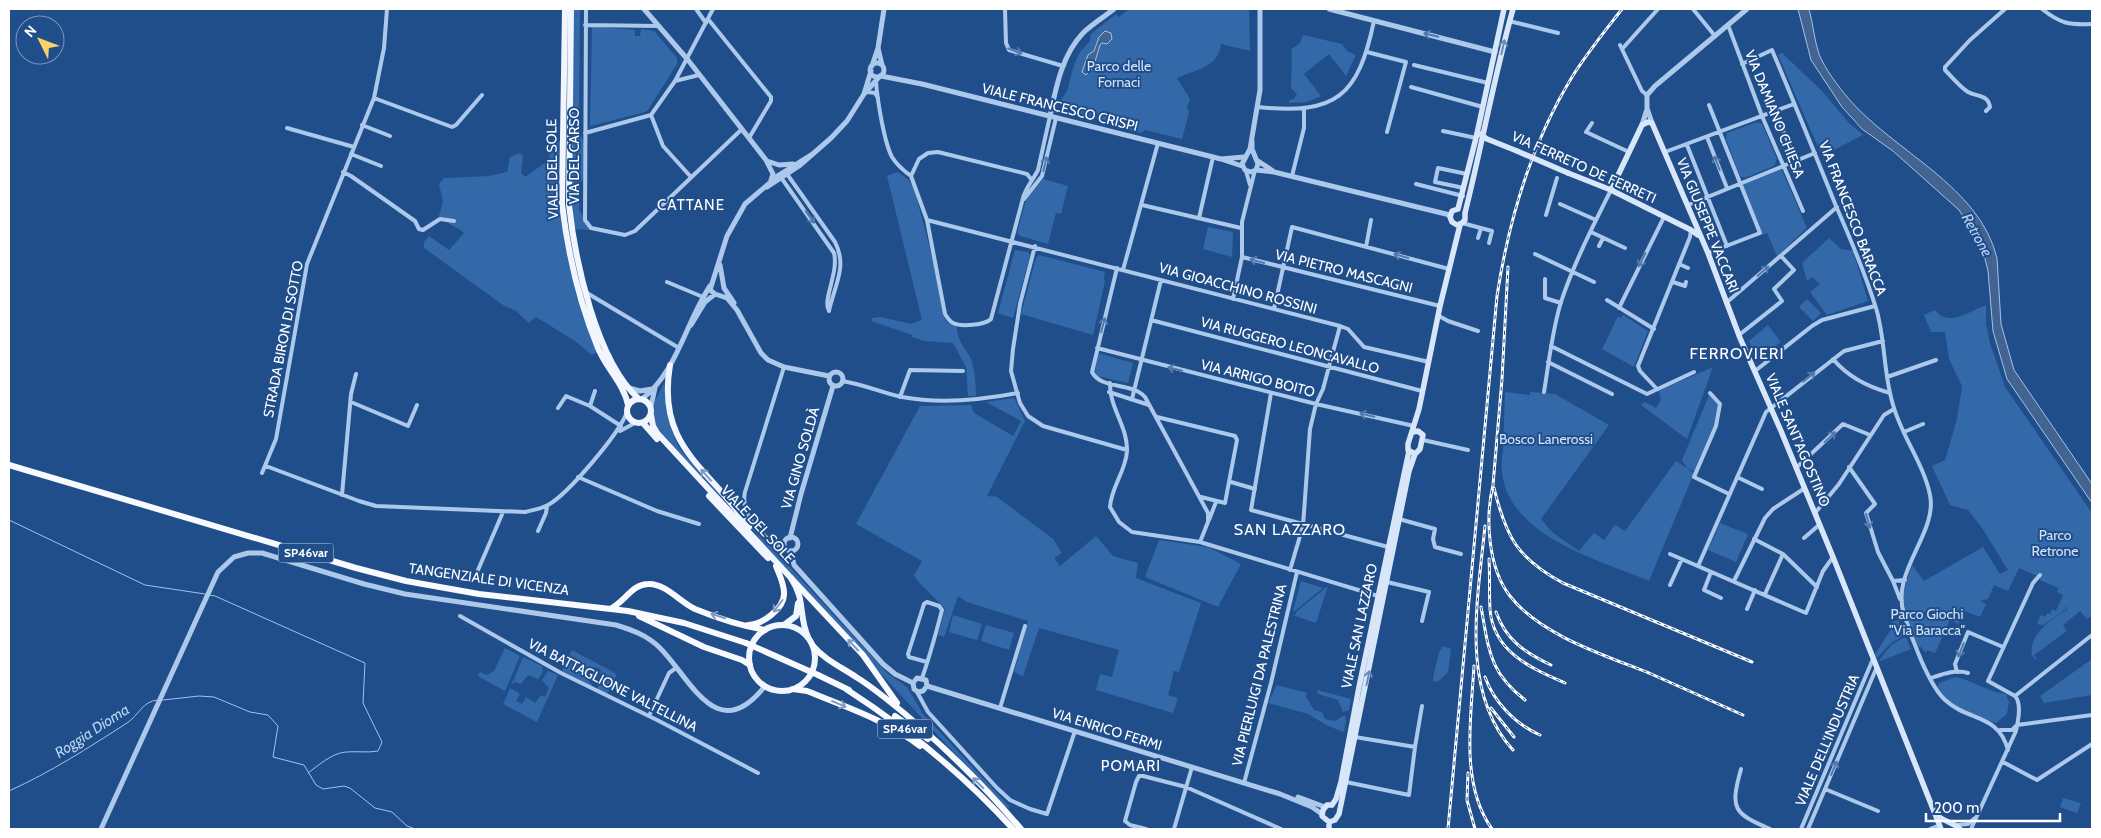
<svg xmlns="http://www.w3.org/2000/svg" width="2101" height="838" viewBox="0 0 2101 838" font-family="Cabin,sans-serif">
<rect width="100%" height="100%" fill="#204e8b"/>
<path fill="#3368a9" d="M574 9H580L579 130 584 143 583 180 580 182 579 210C584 214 584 224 591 230L574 229 571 196Z
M1129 9H1249L1250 51 1221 44C1219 67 1195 70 1177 78L1190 99 1187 107 1189 112 1182 139 1145 130 1141 133 1127 129 1125 126 1063 110 1059 103 1067 91 1074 65 1080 52 1090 41 1091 34 1116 14 1119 17Z
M592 26 635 30V36H640L641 29 654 31 677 58V64L648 110 645 112 590 126Z
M1303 35 1342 44 1347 51 1356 55 1346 76 1329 54 1304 74 1321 96 1307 102 1289 103V100L1294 99 1297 94 1291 88 1292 51 1290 50 1300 43Z
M1782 53 1822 91 1849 123 1863 135 1822 156 1778 55Z
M1757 122 1762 124 1777 159 1774 166 1745 178 1740 176 1726 139 1727 133Z
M563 139 562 204 577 289 599 351 592 355 575 341 536 317 529 323 516 311 503 305 424 248V242L429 236 449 250 464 233C456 226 447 224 439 216L443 202 439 184 444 178 489 176 507 172 510 157 520 153 523 156 521 173 525 177 549 160 551 146Z
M1781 168 1807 228 1777 256 1767 233 1762 235 1742 184Z
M898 172 909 180 914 188 934 264 943 315 948 323 957 326C956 340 965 347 971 359 975 371 976 384 976 396H968L966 367 953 343 924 341 912 337V335L871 321 872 318 881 317 911 324 922 320 887 176Z
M1043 179 1068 186 1061 214 1056 213 1048 244 1020 236 1017 233 1027 196Z
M1208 227 1233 232 1232 257 1203 249Z
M1829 238 1841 249 1853 251 1868 301 1827 315 1810 292 1820 284 1812 277 1807 281 1802 263Z
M1015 250 1028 252 1030 255 1013 318 998 313Z
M1039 255 1105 272 1104 278 1105 281 1093 335 1021 314 1036 258Z
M1807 299 1821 313 1813 321 1799 307Z
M1986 305V324L1990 343 2005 387 2092 513V616L2087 619 2080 611 2063 625 2067 631 2034 655 2038 661 2032 656C2028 636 2051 618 2067 610V608L2065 606 2066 609 2043 625 2037 624 2041 615 2045 617 2047 613 2050 614 2052 609 2056 611 2063 595 2057 592 2058 588 2040 580V577L2019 568 2008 591 1994 585 1988 599 1980 601 1986 604 1980 617 1965 611 1958 624 1950 620 1935 653 1927 650 1926 653 1921 647H1918L1904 614 1902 596 1912 565 1924 581 1983 547 2000 574 2008 570 1982 528 1968 510 1950 505 1932 466 1945 460 1957 419 1962 386 1949 359 1945 332H1931L1924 315 1935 310C1948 328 1970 311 1986 305Z
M1623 315 1648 331 1634 367 1602 349 1618 316 1620 318Z
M1768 325 1781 342 1757 359 1749 341Z
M1098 353 1133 363 1128 383 1097 376 1094 371Z
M1713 367 1687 439 1641 405 1645 402 1656 408C1661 402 1662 398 1658 391Z
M665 381C664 403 670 428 679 448L732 508 663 436 653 423V405Z
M1505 392 1530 395V392L1555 394 1609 425 1541 519 1552 532 1579 551 1594 533 1604 540 1615 525 1625 531 1676 461 1694 473 1649 581C1599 560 1510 537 1502 473 1501 465 1502 457 1503 450 1504 430 1504 411 1505 392Z
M1710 393 1720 404 1716 426 1696 472 1687 468 1682 460Z
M1014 398 1025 421 987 496 997 497 1053 539 1062 553 1054 558 1060 566 1096 536 1113 556 1138 563 1136 578 1201 603 1179 672 1174 671 1168 695 1178 698 1173 713 1096 690 1100 674 1112 677 1119 650 1039 628 1023 676 1014 672 1028 621 967 602 958 596 944 637 938 635 945 609 916 579 914 575 922 561 856 524 920 406 971 405 974 413 1013 436 1021 421 986 402Z
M737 507 742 509 747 519 767 542 887 673 907 687 923 714 1009 806V809L997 799 769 553Z
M1720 523 1748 534 1736 562 1708 550Z
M1159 540 1208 547 1241 564 1218 607 1145 577Z
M1301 581 1323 588 1295 611H1293Z
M1328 586 1316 623 1292 615H1296V612Z
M953 615 982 624 977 640 949 632Z
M1898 620 1905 635 1891 643 1877 658 1875 654 1892 628 1890 623Z
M986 625 1014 633 1009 650 981 641Z
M1903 638H1906L1911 649 1878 662 1891 645Z
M1443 646 1451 649 1448 672 1439 681 1434 682 1433 677 1439 652Z
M505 648 520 656 505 691 478 676 480 672 487 675 494 671Z
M572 650 617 674 607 694 597 689 603 676 600 674 601 670 595 667 589 682 592 684 591 686 562 671Z
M523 657 542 666 543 672 538 679 528 675 521 684 515 682 511 686Z
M2092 659V695L2044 703 2040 696Z
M548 671 558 675 537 722 503 704 510 688 520 694 516 701 522 704 526 697 535 703 541 695 545 697 549 688 542 680Z
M1955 677C1973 680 1987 692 2006 694L2009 702 2007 714 1996 723C1977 718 1944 706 1938 686L1939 683Z
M1277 685 1307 693 1306 697 1314 710 1322 712 1325 719 1335 721 1345 715 1346 721 1344 732 1328 726 1308 714 1268 703Z
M1317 690 1351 699 1349 710 1343 712 1338 700 1318 694Z
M2063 798 2081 803 2077 813 2060 807Z"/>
<path fill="#436490" stroke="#a0c3ed" d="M1798 9H1809C1813 23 1814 39 1819 54 1825 69 1838 86 1848 98 1894 152 1979 185 1997 258L2001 324 2014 370 2092 484V503L2007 379 1993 331 1988 271 1984 255 1972 230 1959 210 1893 151 1862 129 1842 107 1811 60Z
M1105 31 1111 33 1112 39 1107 44 1102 43 1100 45 1093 68 1086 75 1082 72 1088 55 1094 51 1099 37Z"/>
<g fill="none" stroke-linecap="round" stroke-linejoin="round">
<path stroke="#a0c3ed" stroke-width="1" d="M9 520 145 585 205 594
M209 595 215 596 365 663 363 703 382 742 378 751C367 753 357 751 346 752 332 753 319 765 308 773
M163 700 199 696 214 697 250 712 268 715 278 726 273 757 304 765 316 785 323 789 344 786 350 788 375 808 392 812 407 826 415 829
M9 791C51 772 88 748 127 723 138 716 143 701 157 700"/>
<path stroke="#acc9ec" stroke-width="4" d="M586 9 585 220 591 228 625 235 635 231 742 129
M696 9 706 23
M1005 9 1006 43 1009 50 1063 66
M1693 9 1715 36
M2042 9C2061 24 2069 25 2092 24
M708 19 771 97V101L749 138
M1509 21 1558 33
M585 25 659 26
M1728 25 1762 116 1803 211
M1620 45 1642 91 1647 95
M1623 48 1658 9
M1367 52 1406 62 1387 132
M1742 64 1772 50C1794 102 1815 154 1836 206 1851 240 1865 273 1876 308 1886 341 1883 376 1894 408 1903 438 1924 465 1930 495 1938 533 1890 572 1904 614 1911 637 1928 683 1944 699 1968 722 1998 713 2008 750
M1414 65 1488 83
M699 75 675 81 713 9
M675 81 651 115 663 146 691 177
M876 81C877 98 884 142 892 157 897 165 904 171 911 176
M1411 87 1483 107
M867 92 875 93 878 98
M374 98 452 127 456 125 482 95
M1258 107C1337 115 1358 96 1374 21
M1774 111 1797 161
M1986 111 1990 107C1988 94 1977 97 1968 92 1960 87 1952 77 1945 70V67L1970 40 2005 9
M1592 123 1586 132 1629 152
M362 125 390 136
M287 128 354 147
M1443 131 1476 138
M585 133 651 115
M1707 137 1727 188
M1687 145 1727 246
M1665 152 1794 104
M351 154 381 166
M1246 171 1250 185
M343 172 351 176 415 221 419 229 423 230 440 219 454 221
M787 174 835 242C848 267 834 286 829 311
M780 176 834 253C839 273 822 300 829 311
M1292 176 1304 128V108
M1031 179 1027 174 938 152 928 153 919 159 911 176 927 220 945 314C947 317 949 321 953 323 961 327 985 325 991 319L1023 198C1026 187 1033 180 1038 170L1050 116
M1416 184 1463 196
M1464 188 1435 182 1438 168 1467 174
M1024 199 1042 176 1056 118
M1560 204 1596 220
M1142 205 1241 228
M1688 205 1815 153
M1546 215 1557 178
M1199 218 1213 157
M927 220 1340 326 1348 329 1364 347 1429 362
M1462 223 1492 231 1489 243
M1591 232 1625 248
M1478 238 1481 228
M1035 246 1020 304 1013 349 1011 371 1020 403 1028 416 1043 426 1127 450
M1599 246 1603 238
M1366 247 1371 220
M1708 253 1760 233 1709 105
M1535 254 1594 282
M1242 257 1440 306
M1679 264 1688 268
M1117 268 1092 372C1101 390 1132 382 1145 397L1208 513V522L1200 542
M1123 270 1158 143
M1545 279V298L1561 303
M667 282 703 297
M1673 282 1685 286 1686 282
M587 293 679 348
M1233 299 1242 257V222L1255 170
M1607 300 1654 329
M1726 303 1837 207
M1619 308 1664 217
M1274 309 1292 227 1449 269
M1439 316 1448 321 1478 331
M1151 320 1422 391
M1739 335 1782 301 1774 289 1794 270 1781 256
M1551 346 1647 394 1694 372
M1097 348 1316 404 1414 426
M1833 359C1848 377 1868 387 1890 393
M1548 362 1612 394
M784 367 745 492C740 515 759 530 774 545L785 546
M1755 371 1812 326 1822 320 1875 306
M1887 377 1936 360
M842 381C863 384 882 393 902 397 939 404 981 400 1018 393
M1110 383C1109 407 1128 427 1127 451 1126 471 1111 487 1110 507L1119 522 1132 532 1200 542 1378 596
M1657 389 1640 371 1638 366 1690 237 1691 230
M1109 392 1149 405
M1544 392C1549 362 1552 331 1561 302 1574 263 1593 226 1611 190
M1271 393 1251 510 1388 547
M1710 393 1720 404 1716 426 1694 477 1729 494
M900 397 910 370 963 371
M1132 399 1161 280
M351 402 408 426 417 405
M590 406 595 391
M558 408 566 396 590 406 621 426
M1157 417 1235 436 1237 440 1225 503 1201 497
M620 431 635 423
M1904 432 1923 424
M1423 440 1468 450
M266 466 359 501 376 506 525 512C532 510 541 509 548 505 568 494 619 434 627 412
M1849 467 1875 504 1866 513 1878 552 1893 581
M1796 468 1843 424 1870 435
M262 473 276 439 307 264 374 98 384 48 387 9
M578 477 657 511 699 524
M1737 477 1762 489
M1231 482 1255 489
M342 495 351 394 356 374
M1815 513 1839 484 1884 415 1894 409
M1399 519 1435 529 1433 539 1435 547 1461 554
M1209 520 1216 502
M538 531 546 513 547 506
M1804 538 1819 525
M1754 539 1783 554 1817 587
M1670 554 1806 613 1823 571 1833 557
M1698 566 1766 412 1844 351 1883 341
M1290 570 1303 526 1310 429 1316 404 1323 389 1340 326
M1711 572 1704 590 1721 598
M475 577 503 512
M1734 581 1765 518 1773 509 1805 488
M1387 582 1429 592 1422 621
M1670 585 1682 559
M1765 594 1783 554
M1900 599 1893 581 1905 580
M1747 609 1755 590
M460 616 561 673 659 721 758 773
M1957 672 1955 664 1968 632 2003 647
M922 678C930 656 936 633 942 610L939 606 927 602 924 604 908 654 909 657 927 662
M1931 678C1943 674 1955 669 1968 673
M917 692 928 712 997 788 1010 800 1030 809 1047 814 1075 731
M2015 696 2092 635
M1000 708 1025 626
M649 716 669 673 676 668
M2017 725 2092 715
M2000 730H2012L2017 725
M1355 737 1415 747 1422 706
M2003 762 2037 780 2092 744
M1741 769C1730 809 1733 813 1770 829
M1346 782 1409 795 1415 747
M1244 783 1271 683 1297 572
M1825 789 1878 811
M1957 825 1968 824 1975 818
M1146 829 1130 825 1125 821 1136 782 1139 776H1143L1186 787 1281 829
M1174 829 1192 767
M1801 829 1873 659
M1808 829 1876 669
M1930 829 1940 825
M1971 829 2016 731C2018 721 2022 704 2015 696L1988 681 2033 583 2040 575"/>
<path stroke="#acc9ec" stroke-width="5" d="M644 9 688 60 766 160 773 174 771 180
M1329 9 1495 52
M878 48 882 65
M870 70a7 7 0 1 1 14 0a7 7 0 1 1-14 0Z
M872 66 878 48 884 9
M881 76 922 84 1221 159 1242 166
M864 94 871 71
M1050 116C1056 87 1062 55 1083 33 1092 24 1104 17 1114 9
M1652 123 1647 108V95L1655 86 1747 9
M1642 125 1647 109
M1252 141V149L1258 164 1256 170 1251 172 1245 170 1242 164 1250 149 1260 90V9
M814 153 779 175 745 204 727 236 710 290 715 294 727 298 737 310 761 353 768 360 784 367 829 376
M1221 159 1244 157
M767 161 779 165 793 164
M1258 161 1273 171
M1256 170 1274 172 1450 215
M767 187 799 166 831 138 847 121 864 94 880 76
M720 265 724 288 734 303
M691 325 705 302 715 294
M829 379a7 7 0 1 1 14 0a7 7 0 1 1-14 0Z
M629 388 640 391 652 389
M642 399C677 372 686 322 710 286
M651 406 655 388
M784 544a7 7 0 1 1 14 0a7 7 0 1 1-14 0Z
M790 538 801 494 833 386
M791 551 794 565 883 664 895 674 913 683
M913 683 914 689 918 692 923 691 927 686
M913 683 917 678 926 680 927 686
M927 686 1280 794 1312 807 1322 814
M1298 797 1325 807
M101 829 218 572 234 557 248 553H262L364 584 405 594 616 625C632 630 647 635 660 648 691 679 717 747 765 686"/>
<path stroke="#d8e6f9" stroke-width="5.5" d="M1480 134 1487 139 1517 151
M1568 173 1611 190 1691 230 1698 235
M1611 190 1642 125 1648 122 1652 123 1708 253 1740 338 1781 431 1833 557 1941 829
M1458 209 1452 211 1450 217 1452 222 1457 225 1462 223 1465 220V213C1482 145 1494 77 1513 9
M1458 209 1476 138 1504 9
M1413 432 1418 431 1423 435 1420 449 1415 454 1408 450V444L1419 409 1440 306 1460 225
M1332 805H1327L1323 810 1322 816 1329 822 1335 820 1339 814 1409 471 1415 454
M1332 805 1336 799 1341 782 1359 687 1409 451
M1938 816C1945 822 1955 823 1960 829
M1329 822V829"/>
<path stroke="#f1f6fe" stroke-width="6" d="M565 9 562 204C568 254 579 302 598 348 606 368 624 384 628 405
M571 9 569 205C575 260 596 361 639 399
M670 365C656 449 710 467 749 527
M627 411a12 12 0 1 1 24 0a12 12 0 1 1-24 0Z
M651 415 653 426 657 433 791 578C806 601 798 614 808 637
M643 423 657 439
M709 496 768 558
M784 625 796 616 798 603
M749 658a33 33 0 1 1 66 0a33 33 0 1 1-66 0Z"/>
<path stroke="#f8fafe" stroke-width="6" d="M9 465 356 568 406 581 479 594 628 611 684 623 746 643
M791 578 863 655 897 703
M610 609C624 603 632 584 648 584 665 583 680 602 695 609 717 618 742 626 765 630
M639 616 704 647 742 660 750 665
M748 625C762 625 785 608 784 593 784 583 779 574 776 566
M813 646C825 660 841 667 856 677 866 683 875 690 884 697 934 736 980 781 1021 829
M818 675 849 690
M793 689 807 691C846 707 886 720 920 746
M846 689C908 729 964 775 1013 829
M895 716 928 739"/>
<defs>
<path id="rail" d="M1508 267 1502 379 1493 485C1485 518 1488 568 1510 596 1540 635 1604 655 1649 673 1680 687 1712 701 1743 715
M1494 488C1506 537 1517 558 1563 583L1752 662
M1485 526C1478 598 1459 691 1513 750
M1489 559C1490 576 1489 592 1490 609 1493 652 1531 668 1565 683
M1481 607C1489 650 1489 672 1525 700
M1496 612C1506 640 1524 652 1551 665
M1474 666C1471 718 1460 785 1492 829
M1485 677C1494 702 1515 724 1540 735
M1491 708 1514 737
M1468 773 1467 800 1475 829
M1448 829 1497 296C1509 218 1531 144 1572 77 1587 53 1605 31 1622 9"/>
</defs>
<use href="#rail" stroke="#fff" stroke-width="3"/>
<use href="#rail" stroke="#204e8b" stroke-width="1" stroke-dasharray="4" stroke-linecap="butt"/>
<path stroke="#d8e6f9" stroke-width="5.5" d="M1517 151 1568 173"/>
<path stroke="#f8fafe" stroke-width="6" d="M746 643 818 675"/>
</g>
<defs><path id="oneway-shaft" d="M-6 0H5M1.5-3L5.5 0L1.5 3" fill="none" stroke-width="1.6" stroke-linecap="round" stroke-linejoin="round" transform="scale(1.25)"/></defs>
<g stroke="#5179ad">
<use href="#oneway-shaft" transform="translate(1431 35) rotate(-166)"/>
<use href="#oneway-shaft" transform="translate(1015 51) rotate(20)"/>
<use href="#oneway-shaft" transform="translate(1717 163) rotate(-111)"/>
<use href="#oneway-shaft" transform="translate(1045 164) rotate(-77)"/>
<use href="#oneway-shaft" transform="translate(810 217) rotate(55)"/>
<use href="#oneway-shaft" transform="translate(1401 256) rotate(-165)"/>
<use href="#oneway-shaft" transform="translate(1642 260) rotate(116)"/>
<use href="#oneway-shaft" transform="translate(1257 261) rotate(-165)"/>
<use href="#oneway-shaft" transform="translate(1763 271) rotate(-41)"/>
<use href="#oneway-shaft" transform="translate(1103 325) rotate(-76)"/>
<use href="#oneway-shaft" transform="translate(1175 369) rotate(-166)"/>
<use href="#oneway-shaft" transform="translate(1809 377) rotate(-38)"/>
<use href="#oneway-shaft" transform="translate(1367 415) rotate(-167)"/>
<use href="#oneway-shaft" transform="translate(1830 437) rotate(-43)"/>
<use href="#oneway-shaft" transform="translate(1868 521) rotate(74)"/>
<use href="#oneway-shaft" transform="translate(1961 650) rotate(112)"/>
<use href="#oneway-shaft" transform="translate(1834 768) rotate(-67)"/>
</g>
<g stroke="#6a8bb7">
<use href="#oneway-shaft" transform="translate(1503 47) rotate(-77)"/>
<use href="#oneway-shaft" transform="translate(1368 678) rotate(-78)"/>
</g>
<use stroke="#7e9abf" href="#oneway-shaft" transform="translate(706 475) rotate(-132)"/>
<g stroke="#819bbf">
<use href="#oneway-shaft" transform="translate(778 606) rotate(127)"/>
<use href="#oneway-shaft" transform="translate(718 616) rotate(-162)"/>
<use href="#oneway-shaft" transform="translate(853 645) rotate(-133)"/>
<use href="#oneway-shaft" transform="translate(839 704) rotate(23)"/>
<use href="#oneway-shaft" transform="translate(978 783) rotate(-135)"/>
</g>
<g text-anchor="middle" stroke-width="4" stroke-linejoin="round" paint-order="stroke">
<g fill="#204e8b" stroke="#bccadc" stroke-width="1">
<rect x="278.5" y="543.5" width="55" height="19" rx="4"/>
<rect x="877.5" y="719.5" width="55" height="19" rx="4"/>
</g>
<g font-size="12" font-weight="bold" fill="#fff">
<text x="306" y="557">SP46var</text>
<text x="905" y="733">SP46var</text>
</g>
<g font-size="14" fill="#d1e3f8" stroke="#204e8b">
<text x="1119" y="71">Parco delle<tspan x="1119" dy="16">Fornaci</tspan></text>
<text x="1546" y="444">Bosco Lanerossi</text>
<text x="2055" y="540">Parco<tspan x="2055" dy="16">Retrone</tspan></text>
<text x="1927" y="619">Parco Giochi<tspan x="1927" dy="16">"Via Baracca"</tspan></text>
</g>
<g font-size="14" fill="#fff" stroke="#204e8b">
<text transform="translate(1060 107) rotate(14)" y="5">VIALE FRANCESCO CRISPI</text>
<text transform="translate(1775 114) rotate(68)" y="5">VIA DAMIANO CHIESA</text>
<text transform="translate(574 156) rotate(-90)" y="5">VIA DEL CARSO</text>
<text transform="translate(1584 167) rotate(24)" y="5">VIA FERRETO DE FERRETI</text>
<text transform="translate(552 169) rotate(-91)" y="5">VIALE DEL SOLE</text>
<text transform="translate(1853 218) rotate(69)" y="5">VIA FRANCESCO BARACCA</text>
<text transform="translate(1708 225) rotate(68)" y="5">VIA GIUSEPPE VACCARI</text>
<text transform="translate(1344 271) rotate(14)" y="5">VIA PIETRO MASCAGNI</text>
<text transform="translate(1238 288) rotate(15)" y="5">VIA GIOACCHINO ROSSINI</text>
<text transform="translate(283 339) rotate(-79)" y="5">STRADA BIRON DI SOTTO</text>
<text transform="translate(1290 345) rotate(15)" y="5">VIA RUGGERO LEONCAVALLO</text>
<text transform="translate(1258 378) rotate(14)" y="5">VIA ARRIGO BOITO</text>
<text transform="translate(1798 440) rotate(67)" y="5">VIALE SANT'AGOSTINO</text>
<text transform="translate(800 458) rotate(-74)" y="5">VIA GINO SOLDÀ</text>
<text transform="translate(758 524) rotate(47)" y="5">VIALE DEL SOLE</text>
<text transform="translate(489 579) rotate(8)" y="5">TANGENZIALE DI VICENZA</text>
<text transform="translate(1359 626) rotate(-78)" y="5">VIALE SAN LAZZARO</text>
<text transform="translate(1259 675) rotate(-76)" y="5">VIA PIERLUIGI DA PALESTRINA</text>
<text transform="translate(613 685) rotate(27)" y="5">VIA BATTAGLIONE VALTELLINA</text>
<text transform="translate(1107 729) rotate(17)" y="5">VIA ENRICO FERMI</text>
<text transform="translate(1827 740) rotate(-67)" y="5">VIALE DELL'INDUSTRIA</text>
</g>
<g font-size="15" letter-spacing="1" fill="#fff" stroke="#204e8b">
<text x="691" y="210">CATTANE</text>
<text x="1131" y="771">POMARI</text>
</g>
<g font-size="15" font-style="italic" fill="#b8d3f3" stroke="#204e8b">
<text transform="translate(1977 235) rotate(61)" y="5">Retrone</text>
<text transform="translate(92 731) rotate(-33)" y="5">Roggia Dioma</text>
</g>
<g font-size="16" letter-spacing="1" fill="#fff" stroke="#204e8b">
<text x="1737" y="359">FERROVIERI</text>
<text x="1290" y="535">SAN LAZZARO</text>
</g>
</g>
<rect width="2101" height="838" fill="none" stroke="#ffffff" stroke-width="20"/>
<g transform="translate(40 40) rotate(312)"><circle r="24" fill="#204e8b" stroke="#7995b9"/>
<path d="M0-4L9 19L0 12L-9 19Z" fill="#f9d16d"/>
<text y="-8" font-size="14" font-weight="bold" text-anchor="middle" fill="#ffffff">N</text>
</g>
<path d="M1926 813v8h134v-8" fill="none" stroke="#ffffff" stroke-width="2.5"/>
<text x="1934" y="813" font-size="15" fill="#ffffff" stroke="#204e8b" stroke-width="4" paint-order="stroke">200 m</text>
</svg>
